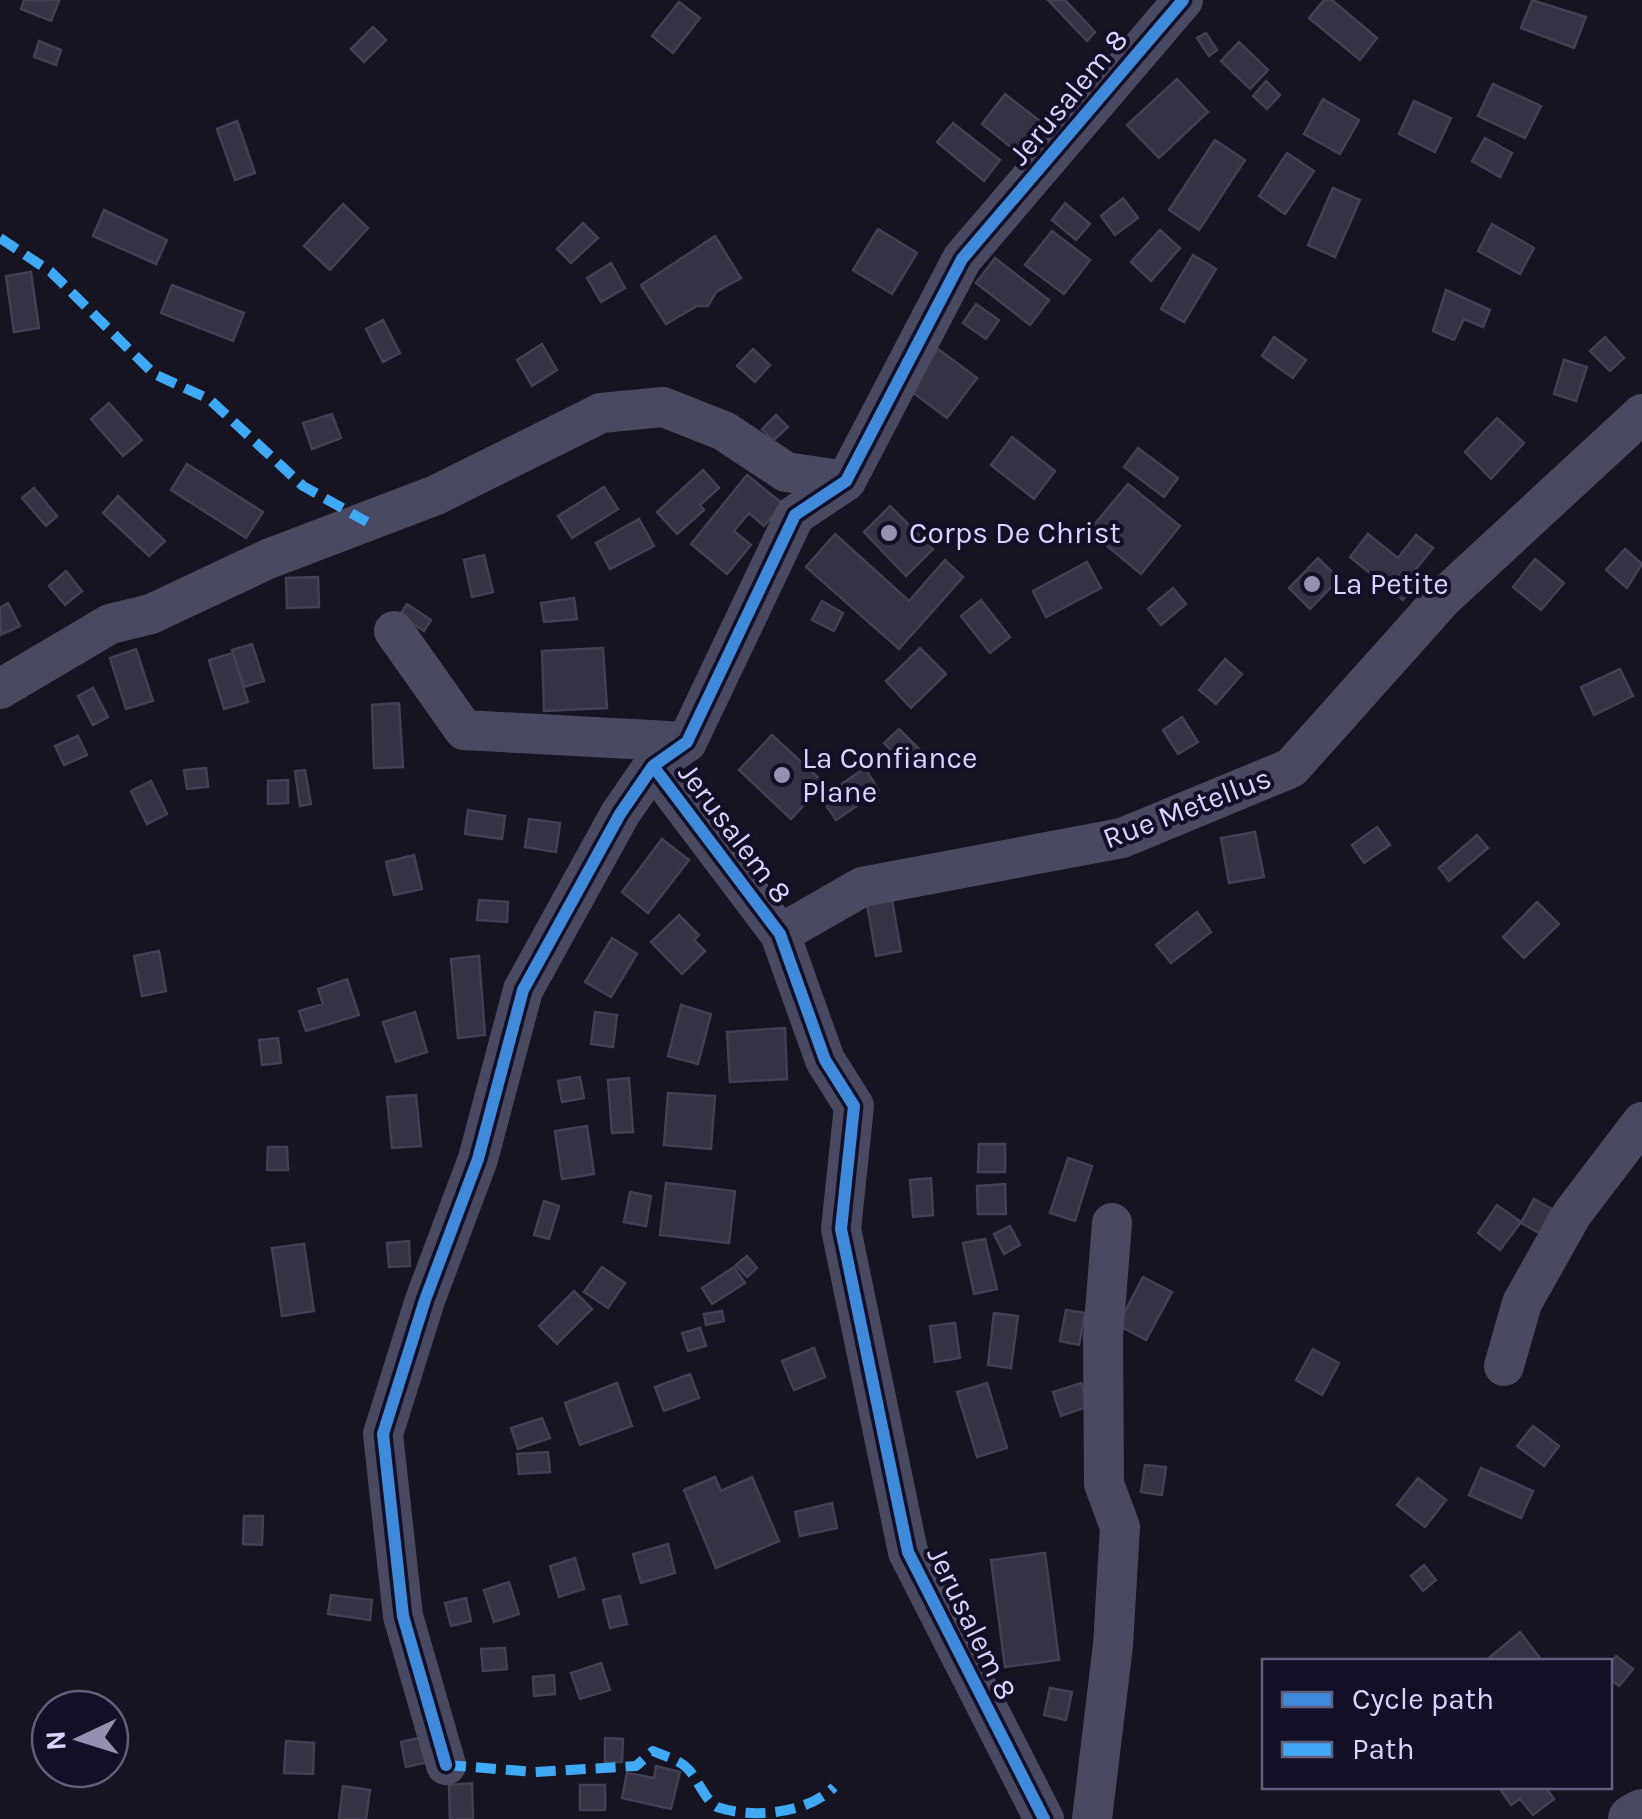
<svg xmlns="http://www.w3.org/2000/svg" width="1642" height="1819" viewBox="0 0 1642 1819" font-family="Karla,sans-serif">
<rect width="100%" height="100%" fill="#161421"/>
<path fill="#343243" stroke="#433f54" stroke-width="2.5" d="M24 0H57L59 1 51 21 21 9Z
M1048 0H1065L1095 32 1087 41Z
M1324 0H1332L1377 38 1360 60 1309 18Z
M1532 0 1586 17 1574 48 1521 28Z
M679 2 700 18 673 53 652 36Z
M373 27 386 40 364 62 351 49Z
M1206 33 1217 50 1209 56 1197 38Z
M39 41 61 50 56 65 34 57Z
M1239 42 1268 70 1250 89 1221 61Z
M1177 79 1208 112 1159 158 1127 125Z
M1266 81 1280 95 1267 109 1253 96Z
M1493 84 1541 106 1525 138 1478 116Z
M1005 94 1040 121 1017 152 982 124Z
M1323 99 1359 120 1340 154 1304 134Z
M1414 101 1451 118 1435 152 1399 134Z
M237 121 255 173 235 180 217 129Z
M953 123 1000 160 984 181 937 142Z
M1485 138 1512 153 1500 177 1472 161Z
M1215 140 1245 160 1199 230 1169 210Z
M1287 153 1314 171 1285 214 1259 196Z
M1333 188 1360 200 1335 257 1308 245Z
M1123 198 1138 218 1115 235 1101 216Z
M1065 203 1090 224 1076 240 1052 220Z
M343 204 368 228 330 270 304 246Z
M104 210 167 240 156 264 93 236Z
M583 223 598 238 571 263 557 249Z
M1492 224 1534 248 1520 274 1478 251Z
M878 229 917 253 892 294 853 270Z
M1160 230 1180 248 1151 281 1131 262Z
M1052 231 1090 260 1064 294 1025 265Z
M715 236 741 278 716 292 708 306H697L666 324 641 285Z
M1193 255 1216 269 1184 322 1161 309Z
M995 258 1049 300 1030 325 976 283Z
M611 263 625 288 601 302 587 278Z
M31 272 39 328 14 332 6 276Z
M172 285 244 313 233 341 161 313Z
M1446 290 1490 310 1483 327 1464 319 1454 340 1433 331Z
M976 304 999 320 986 339 963 323Z
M383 320 400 353 383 362 366 329Z
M1274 337 1306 360 1293 378 1262 356Z
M1605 337 1624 358 1610 371 1590 351Z
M542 344 557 370 532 386 517 360Z
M753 349 770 365 755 382 737 366Z
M938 349 977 378 947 418 908 389Z
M1564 360 1587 367 1576 401 1554 394Z
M109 403 142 440 123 456 91 419Z
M332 414 341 438 312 449 303 423Z
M776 415 788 427 773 441 762 429Z
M1497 418 1524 443 1491 479 1465 452Z
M1012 437 1055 471 1034 499 991 465Z
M1138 448 1178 478 1164 497 1124 467Z
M187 464 263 512 246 538 171 490Z
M703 470 719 488 700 505 704 510 677 534 657 512Z
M747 475 783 504 764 526 749 513 734 531 751 545 727 574 691 544Z
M1128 484 1180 526 1141 574 1089 531Z
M604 487 618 509 572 538 558 516Z
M34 488 57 516 46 526 22 498Z
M118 496 165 541 149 556 103 513Z
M890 506 933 549 906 576 864 532Z
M639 519 654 546 610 569 596 543Z
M835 534 909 601 945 560 963 577 899 649 806 567Z
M1368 534 1398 558 1416 535 1433 548 1416 569 1423 575 1403 600 1350 557Z
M1625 549 1642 564 1627 588 1606 570Z
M484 555 493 592 472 597 464 560Z
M1318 558 1339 579 1310 609 1289 588Z
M1535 559 1564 583 1541 610 1513 587Z
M1087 562 1101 588 1046 617 1033 591Z
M66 571 82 591 65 605 49 586Z
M318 577 319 607 287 608 286 578Z
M1173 588 1186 604 1161 625 1148 609Z
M574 598 577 619 544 622 541 603Z
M981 600 1010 637 990 653 961 616Z
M822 601 843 613 834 631 812 620Z
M8 603 20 626 1 635 0 608Z
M407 604 431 620 424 631 400 615Z
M252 644 264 681 244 687 232 650Z
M603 648 607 708 544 711 542 651Z
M920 648 946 674 911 708 886 681Z
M136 649 153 701 126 709 110 658Z
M233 653 248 702 224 709 209 660Z
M1225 659 1242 674 1216 704 1199 690Z
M1620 669 1633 696 1594 715 1581 687Z
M93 688 108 717 93 725 78 696Z
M399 703 403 767 374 768 372 705Z
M1182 717 1198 742 1178 754 1163 730Z
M899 729 921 751 906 766 884 743Z
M772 735 824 783 791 819 739 770Z
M78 736 87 755 64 765 55 746Z
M206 768 208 787 187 789 184 770Z
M865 768 879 791 836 820 821 798Z
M305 770 311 804 300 806 295 771Z
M288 780V803L268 804V781Z
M151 781 167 814 147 824 131 791Z
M468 810 505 816 502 839 465 834Z
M529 819 560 823 556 852 525 847Z
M1377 827 1390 845 1364 863 1352 845Z
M1255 832 1264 877 1229 883 1221 838Z
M1477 835 1488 848 1449 881 1439 868Z
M662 839 689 860 648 913 622 892Z
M414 855 422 889 394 895 386 862Z
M479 900 508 902 507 922 477 920Z
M892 900 901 951 876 956 867 904Z
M1537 902 1559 924 1524 958 1503 937Z
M1197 912 1211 932 1171 963 1156 945Z
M679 915 699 935 694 940 705 951 682 974 651 942Z
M612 938 637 954 611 997 585 982Z
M159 951 166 991 142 996 134 956Z
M479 956 485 1035 458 1038 451 959Z
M347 979 359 1015 306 1031 299 1011 323 1004 318 989Z
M681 1005 711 1014 698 1064 668 1056Z
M415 1012 427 1052 396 1062 383 1022Z
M595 1012 617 1015 613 1047 591 1044Z
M785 1028 787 1079 730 1082 727 1032Z
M278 1038 281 1063 262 1065 259 1040Z
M580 1077 584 1098 562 1102 558 1081Z
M629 1078 633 1132 612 1133 608 1080Z
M668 1093 715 1096 711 1149 664 1145Z
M416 1095 421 1146 392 1148 387 1097Z
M587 1126 594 1174 562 1179 555 1131Z
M979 1144H1005V1172H978Z
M268 1147H287L288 1170H267Z
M1068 1158 1092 1166 1075 1221 1050 1213Z
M931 1178 933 1215 913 1217 910 1180Z
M666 1183 735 1191 729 1243 660 1235Z
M1005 1184 1006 1214H978L977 1186Z
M630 1192 651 1196 646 1226 624 1222Z
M1534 1199 1552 1209 1539 1233 1521 1223Z
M544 1201 559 1206 549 1239 534 1235Z
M1497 1205 1521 1222 1500 1250 1478 1233Z
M1010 1226 1020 1245 1004 1254 994 1234Z
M985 1239 997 1289 974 1294 963 1243Z
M409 1241 410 1266 389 1267 387 1243Z
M304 1244 314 1311 282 1316 272 1248Z
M747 1256 757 1268 747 1277 736 1265Z
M602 1267 625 1283 608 1308 584 1292Z
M734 1267 745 1283 712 1304 702 1288Z
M1143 1277 1172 1292 1146 1340 1118 1325Z
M574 1291 592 1309 557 1344 539 1326Z
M1066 1310 1085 1313 1079 1345 1060 1341Z
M722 1311 724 1321 706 1325 704 1314Z
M994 1313 1018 1316 1011 1368 988 1365Z
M955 1323 960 1358 935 1362 930 1326Z
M700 1328 706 1346 688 1351 682 1333Z
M814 1348 825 1377 794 1390 782 1361Z
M1313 1349 1339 1363 1322 1395 1296 1380Z
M690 1374 699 1398 664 1411 655 1387Z
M617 1383 632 1426 580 1445 565 1403Z
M987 1383 1007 1448 977 1457 957 1392Z
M1081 1383 1089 1406 1061 1416 1053 1392Z
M542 1418 550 1438 518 1449 511 1428Z
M1533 1426 1559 1446 1544 1466 1517 1446Z
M548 1452 550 1472 519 1474 517 1454Z
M1145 1465 1166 1467 1162 1495 1141 1492Z
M1481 1468 1533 1491 1521 1518 1469 1495Z
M715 1477 721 1491 752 1477 779 1541 716 1568 684 1490Z
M1418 1478 1446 1500 1425 1527 1397 1505Z
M832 1503 837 1528 800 1536 795 1512Z
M244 1516H263L262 1545 243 1544Z
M668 1544 675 1573 641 1583 633 1554Z
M1045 1553 1059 1660 1005 1667 991 1560Z
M575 1558 584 1589 559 1597 550 1566Z
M1424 1565 1436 1580 1423 1591 1411 1576Z
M509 1582 519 1614 494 1622 484 1590Z
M331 1595 372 1600 370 1620 328 1614Z
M620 1596 627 1624 610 1628 603 1600Z
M466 1598 471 1621 451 1626 445 1603Z
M1520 1632 1543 1662H1484Z
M505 1648 507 1669 483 1671 481 1649Z
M1616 1656 1633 1669 1619 1686 1610 1679V1664Z
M601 1663 610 1690 580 1699 571 1673Z
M554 1675 555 1694 534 1696 533 1677Z
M1050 1688 1072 1692 1066 1720 1044 1715Z
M422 1737 428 1762 406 1767 401 1742Z
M605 1738 623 1739 622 1762H605Z
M286 1741 314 1743 313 1774 284 1773Z
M656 1766 680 1772 671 1809 622 1798 627 1773 654 1778Z
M472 1783 473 1819H450L449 1785Z
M580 1785H605V1810H580Z
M343 1786 370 1790 366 1819H339Z
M1498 1786H1545L1554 1799 1533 1815 1520 1799 1511 1805Z"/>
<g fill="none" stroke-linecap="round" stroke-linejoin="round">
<path stroke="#4a4962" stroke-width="40" d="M394 631 464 730 687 742
M0 689 110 624 151 614 268 559 436 495 601 413 663 407 724 431 786 472 846 481
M780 934 862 887 1122 838 1291 768 1443 598 1642 414
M1504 1366 1522 1303 1572 1214 1642 1122
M446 1765 403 1616 383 1434 425 1300 478 1159 523 990 620 814 653 766
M1044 1819 908 1552 841 1229 854 1106 825 1060 780 934 653 766 687 742 795 515 846 481 962 259 1183 0
M1092 1819 1113 1645 1120 1527 1104 1484 1103 1337 1112 1223"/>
<path stroke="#4a4962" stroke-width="50" d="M1633 1819 1642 1814"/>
<path stroke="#3fa9f5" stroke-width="10" stroke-dasharray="20 10" stroke-linecap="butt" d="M0 238 51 272 154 374 209 399 303 486 367 522
M446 1765 535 1772 636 1766 653 1751C664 1756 680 1760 688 1769 698 1779 704 1799 717 1807 752 1819 807 1814 834 1787"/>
<defs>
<path id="cycleway" d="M446 1765 403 1616 383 1434 425 1300 478 1159 523 990 620 814 653 766
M1044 1819 908 1552 841 1229 854 1106 825 1060 780 934 653 766 687 742 795 515 846 481 962 259 1183 0"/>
</defs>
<use href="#cycleway" stroke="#130f26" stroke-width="19"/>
<use href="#cycleway" stroke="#408adc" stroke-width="12"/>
</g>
<g fill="#9591b1" stroke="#130f26" stroke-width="4">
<circle cx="889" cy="533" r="10"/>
<circle cx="1312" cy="584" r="10"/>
<circle cx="782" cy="775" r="10"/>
</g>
<g text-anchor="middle" stroke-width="8" stroke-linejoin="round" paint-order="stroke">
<g font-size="30" fill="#d9d4ff" stroke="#130f26">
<text transform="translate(1068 97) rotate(-50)" y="10">Jerusalem 8</text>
<text transform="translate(1187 808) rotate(-21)" y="10">Rue Metellus</text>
<text transform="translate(735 833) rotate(53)" y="10">Jerusalem 8</text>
<text transform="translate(972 1623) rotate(64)" y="10">Jerusalem 8</text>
</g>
<g font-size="30" fill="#d9d4ff" stroke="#130f26" text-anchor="start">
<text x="909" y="543">Corps De Christ</text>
<text x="1332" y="594">La Petite</text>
<text x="802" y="768">La Confiance<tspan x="802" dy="34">Plane</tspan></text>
</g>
</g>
<rect x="1262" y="1659" width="350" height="130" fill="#130f26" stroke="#625e7d" stroke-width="2.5"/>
<rect x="1282" y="1692" width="50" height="15" fill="#408adc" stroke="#625e7d" stroke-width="2.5"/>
<text x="1352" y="1709" font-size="30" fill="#d9d4ff">Cycle path</text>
<rect x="1282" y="1742" width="50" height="15" fill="#3fa9f5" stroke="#625e7d" stroke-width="2.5"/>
<text x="1352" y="1759" font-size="30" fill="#d9d4ff">Path</text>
<g transform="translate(80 1739) rotate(266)"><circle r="48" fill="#130f26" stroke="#625e7d" stroke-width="2.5"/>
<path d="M0-8L18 38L0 25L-18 38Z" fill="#9591b1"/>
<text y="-15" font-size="28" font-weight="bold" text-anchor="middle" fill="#d9d4ff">N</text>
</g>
</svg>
